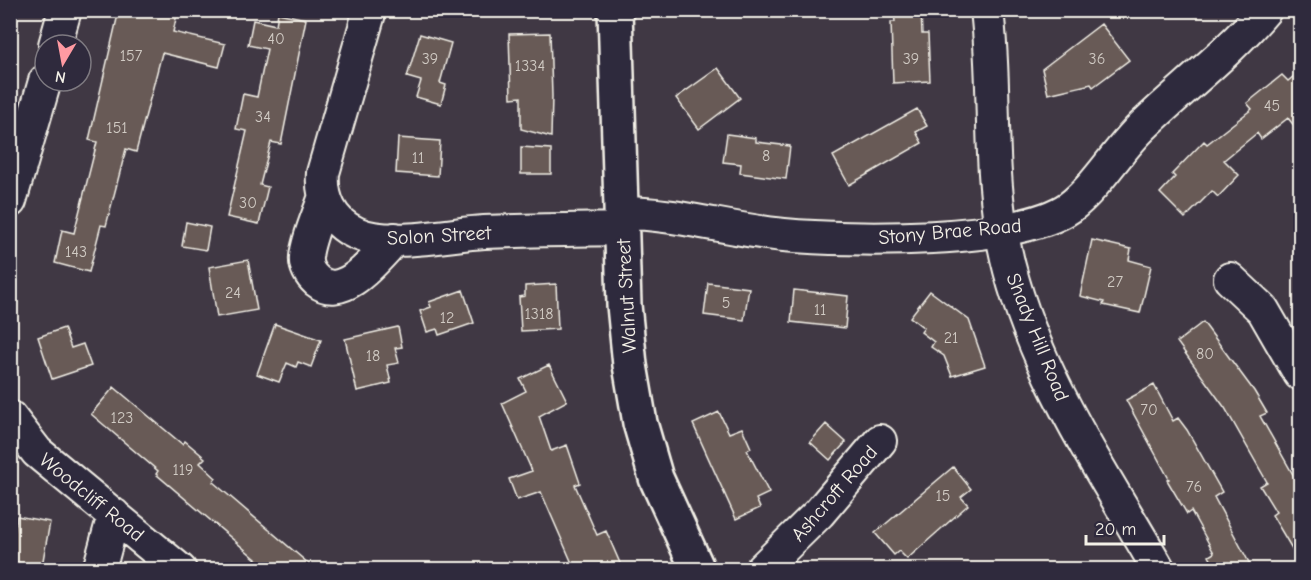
<svg xmlns="http://www.w3.org/2000/svg" width="1311" height="580" viewBox="0 0 1311 580" font-family="'Comic Neue',sans-serif">
<rect width="100%" height="100%" fill="#403844"/>
<filter id="ink" filterUnits="userSpaceOnUse"><feTurbulence type="fractalNoise" baseFrequency=".0167" numOctaves="2"/><feDisplacementMap in="SourceGraphic" scale="12" xChannelSelector="R" yChannelSelector="G"/><feConvolveMatrix kernelMatrix="1 2 1 2 8 2 1 2 1" color-interpolation-filters="sRGB"/></filter>
<g filter="url(#ink)">
<path fill="#675a56" stroke="#f4f1e8" stroke-width="1.5" d="M119 10H178L173 32 225 44 219 67 162 53 136 152 126 149 106 226 101 225 89 272 55 263 62 230 74 233 97 142 89 140Z
M894 10H921L922 34H928L930 81 893 83 891 22H895Z
M278 13 306 19 281 144 271 142 260 185 268 187 259 224 227 217 247 131 236 129 243 94 257 97 267 49 248 45 253 20 276 25Z
M1101 24 1129 60 1093 87 1091 84 1048 94 1042 69Z
M550 33 552 96 551 137 521 129V97L511 98 509 34Z
M420 34 451 43 440 83 446 85 441 104 416 97 421 81 407 77Z
M718 68 740 98 699 129 676 98Z
M1300 71V133L1288 118 1261 139 1257 133 1224 160 1239 175 1218 197 1212 191 1185 218 1160 193 1175 177 1172 174 1204 141 1207 144 1252 109 1247 103 1282 75 1288 81Z
M917 109 927 126 916 132 922 143 849 185 833 156Z
M727 134 756 138V142L790 146 786 179 740 173 741 164 723 162Z
M398 138 440 141 438 176 396 173Z
M521 147 551 149V174H521Z
M186 222 210 227 206 250 182 246Z
M1092 240 1131 249 1129 260 1151 266 1140 313 1103 305 1104 302 1080 296Z
M248 260 257 310 217 317 209 267Z
M708 283 749 288 744 320 704 315Z
M556 284 558 329 521 331 519 297 525 296V286Z
M463 290 474 323 439 335 437 329 427 332 420 311 431 307 429 302Z
M794 290 848 296 845 328 791 322Z
M930 291 969 320 985 366 952 376 944 356 931 347 934 342 921 332 924 328 910 317Z
M1203 322 1254 391 1267 413 1260 416 1300 487V562L1272 515 1276 512 1260 486 1267 482 1225 408 1177 342Z
M275 324 321 340 311 367 298 362 296 367 287 363 279 382 257 374Z
M398 327 402 347 395 348 399 363 387 365 391 383 357 391 345 339Z
M64 328 71 348 83 344 91 366 52 379 38 337Z
M549 365 567 401 539 416 551 451 567 445 580 483 575 485 597 535 606 531 623 570H575L541 492 517 500 509 479 532 471 502 403 526 391 520 379Z
M1154 385 1173 421 1178 418 1187 430 1222 492 1214 497 1253 570H1217L1209 556 1214 553 1191 511 1187 514 1167 480 1169 479 1126 400Z
M114 387 182 444 185 441 205 458 200 463 216 478 213 482 316 570H269L156 474 158 471 91 414Z
M719 412 729 433 742 428 751 448 747 450 769 493 756 499 760 508 736 519 693 424Z
M826 424 846 442 830 460 810 442Z
M953 467 971 489 961 497 968 505 907 559 899 551 894 555 875 533Z
M17 516 50 522 42 566 10 561V540H13Z"/>
<g fill="none" stroke-linecap="round" stroke-linejoin="round">
<defs>
<path id="minor" d="M370 10 323 173C321 198 331 222 356 233 388 248 448 234 484 232 530 230 576 230 622 229
M987 10C996 83 989 156 1001 228 1021 353 1097 462 1159 570
M55 45 65 10
M324 199C318 217 308 238 306 257 305 266 310 275 317 281 344 303 378 256 395 239
M10 201 45 81
M622 213C677 213 729 230 784 235 849 241 1018 244 1070 207 1098 186 1119 147 1146 123 1186 85 1229 53 1265 10
M1230 279 1263 310 1300 374
M10 417 37 452 180 570
M99 570 114 515
M761 570 819 513 880 441"/>
<path id="secondary" d="M615 10 624 305 630 365 640 423 656 478 698 570"/>
</defs>
<use href="#minor" stroke="#f4f1e8" stroke-width="36"/>
<use href="#secondary" stroke="#f4f1e8" stroke-width="38"/>
<use href="#minor" stroke="#2f2a3d" stroke-width="32"/>
<use href="#secondary" stroke="#2f2a3d" stroke-width="33"/>
</g>
</g>
<g text-anchor="middle" stroke-width="4.5" stroke-linejoin="round" paint-order="stroke">
<g font-size="16" fill="#d1cbc4">
<text x="276" y="44">40</text>
<text x="131" y="61">157</text>
<text x="430" y="64">39</text>
<text x="911" y="64">39</text>
<text x="1097" y="64">36</text>
<text x="530" y="71">1334</text>
<text x="1272" y="111">45</text>
<text x="263" y="122">34</text>
<text x="117" y="133">151</text>
<text x="766" y="161">8</text>
<text x="418" y="163">11</text>
<text x="248" y="208">30</text>
<text x="76" y="257">143</text>
<text x="1115" y="287">27</text>
<text x="233" y="298">24</text>
<text x="726" y="308">5</text>
<text x="820" y="315">11</text>
<text x="539" y="319">1318</text>
<text x="447" y="323">12</text>
<text x="951" y="343">21</text>
<text x="1205" y="359">80</text>
<text x="373" y="361">18</text>
<text x="1149" y="415">70</text>
<text x="122" y="423">123</text>
<text x="183" y="475">119</text>
<text x="1194" y="492">76</text>
<text x="943" y="501">15</text>
</g>
<g font-size="20" fill="#f4f1e8" stroke="#2f2a3d">
<text transform="translate(950 231) rotate(-5)" y="7">Stony Brae Road</text>
<text transform="translate(439 235) rotate(-3)" y="7">Solon Street</text>
<text transform="translate(626 296) rotate(-93)" y="7">Walnut Street</text>
<text transform="translate(1038 337) rotate(68)" y="7">Shady Hill Road</text>
<text transform="translate(834 493) rotate(-49)" y="7">Ashcroft Road</text>
<text transform="translate(92 497) rotate(39)" y="7">Woodcliff Road</text>
</g>
</g>
<rect width="1311" height="580" fill="none" stroke="#2f2a3d" stroke-width="36"/>
<rect x="18" y="18" width="1275" height="544" fill="none" stroke="#f4f1e8" stroke-width="2" filter="url(#ink)"/>
<g transform="translate(63 63) rotate(190)"><circle r="28" fill="#2f2a3d" stroke="#7e7a81" stroke-width="1.5"/>
<path d="M0-4.5L10 22L0 15L-10 22Z" fill="#ff9aa2"/>
<text y="-9" font-size="16" font-weight="bold" text-anchor="middle" fill="#f4f1e8">N</text>
</g>
<path d="M1086 535v9h78v-9" fill="none" stroke="#f4f1e8" stroke-width="3"/>
<text x="1095" y="535" font-size="18" fill="#f4f1e8" stroke="#2f2a3d" stroke-width="4.5" paint-order="stroke">20 m</text>
</svg>
